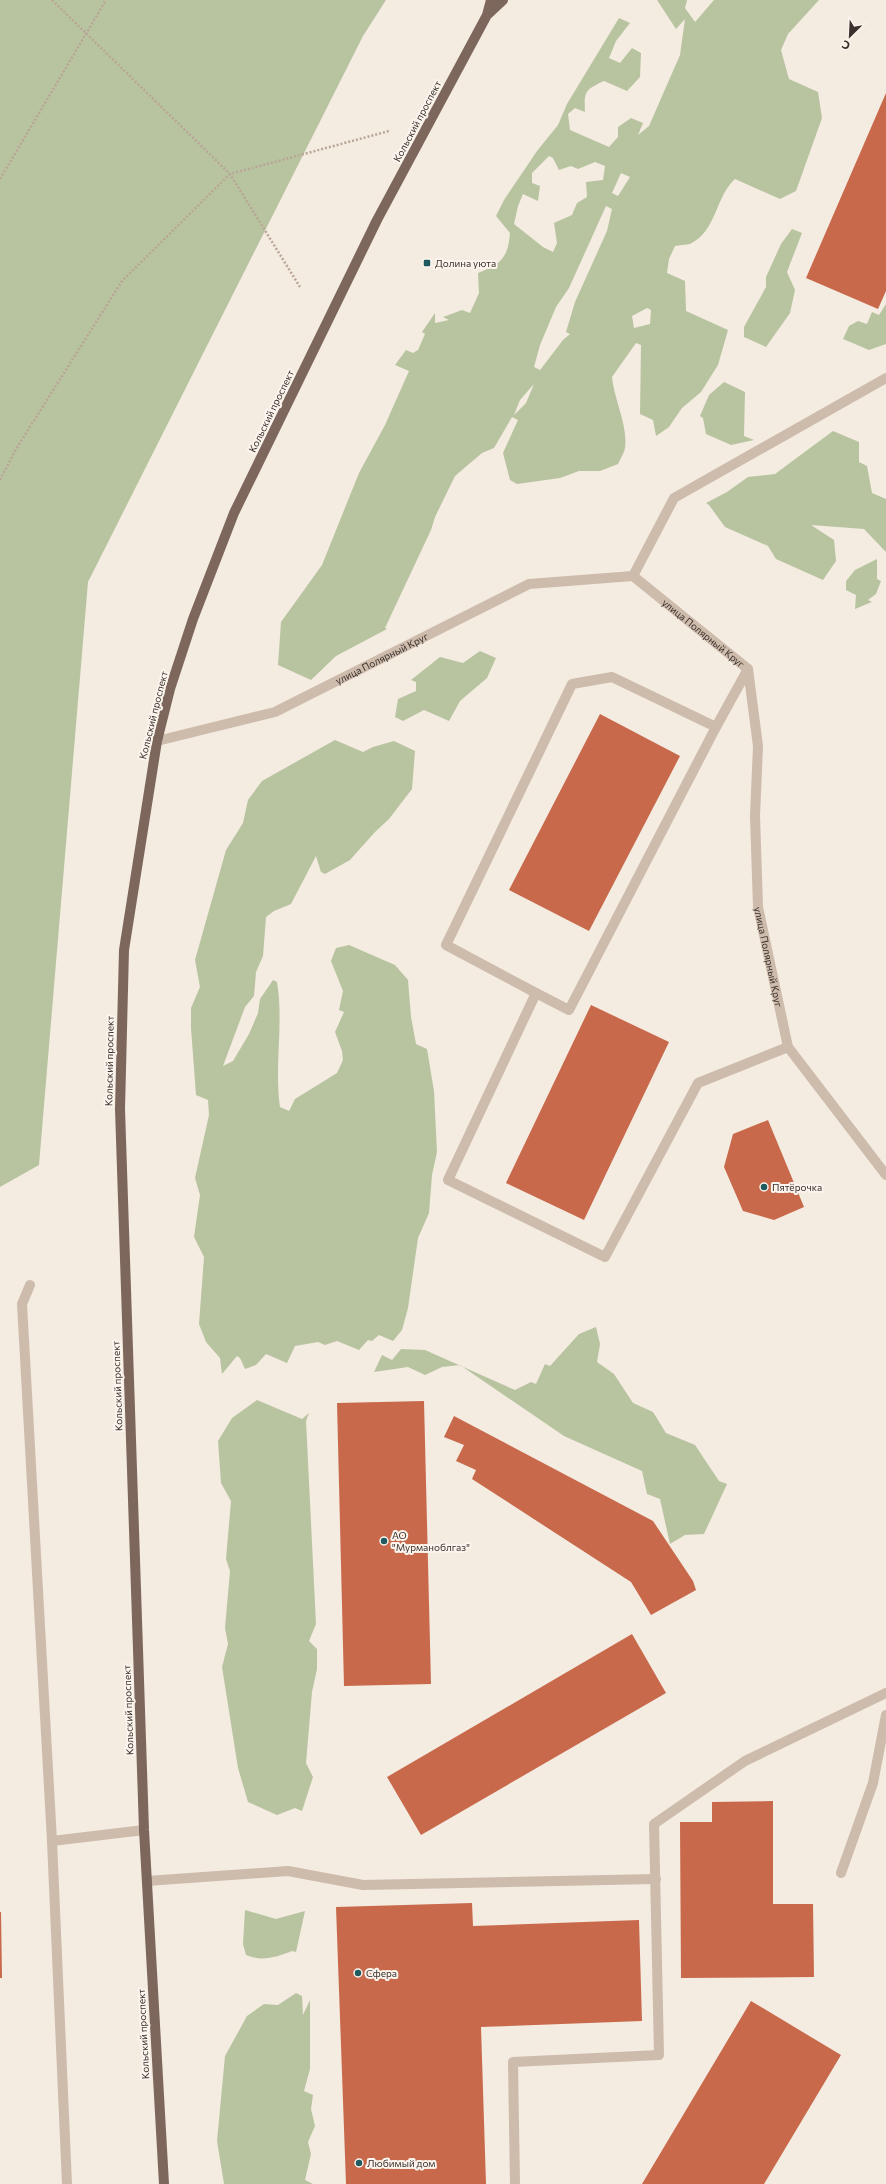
<svg xmlns="http://www.w3.org/2000/svg" width="886" height="2184" viewBox="0 0 886 2184" font-family="Commissioner,sans-serif">
<rect width="100%" height="100%" fill="#f4ebe1"/>
<path fill="#b8c4a0" fill-rule="evenodd" d="M0 0H386L363 36 88 582 39 1165 0 1187Z
M657 0H687L685 8 695 22 714 0H819L788 34 781 50 789 79 818 92 822 118 796 191 780 199 735 179C715 197 717 231 690 244 686 245 679 245 675 246L669 259 667 273 685 281 686 311 728 330 718 365 701 392 682 408 669 427 656 436 653 420 640 414 641 345 636 343 612 377C614 399 628 426 625 447 625 452 620 459 618 464L600 471H579L560 478 517 484 510 480 503 453 518 420 512 417 494 448 482 453 455 476 435 517 431 530 385 628 387 629 336 656 311 680 278 665 281 622 322 565 359 473 385 425 409 371 395 365 406 350 413 353 418 350 425 334 422 332 435 313V323L449 320 443 317 462 310 470 313 479 293 478 273C501 264 508 258 510 233L496 216 504 200 537 151 558 125 567 104 619 18 630 23 616 41 609 58 620 63 632 48 641 53 640 77 627 91 604 81C585 90 584 91 585 112L575 108 568 114 570 130 609 147 618 137V127L631 118 643 123 638 135 649 126 680 55 685 19 676 29ZM549 156 553 158 559 170 571 166 578 169 595 162 605 166 603 180 586 182 587 197 577 203 572 215 554 223 557 243 553 252 543 247 514 224 518 206 523 194 538 201 540 186 532 183V173ZM621 173 630 177 618 196 612 193ZM606 206 612 209 607 231 575 302 566 332 570 334 563 340 540 370 534 367 540 345 556 307 569 288ZM647 308 651 310 650 324 634 328 632 316ZM534 384 526 403 514 415 520 400Z
M792 229 802 233 787 272 795 290 790 313 766 347 744 337V327L766 287V277L781 244Z
M886 304V344L869 350 843 339 849 326 858 321 867 324 872 312 879 315Z
M724 382 745 392 744 436 754 440 731 445 706 434 703 418 700 416 709 395Z
M833 431 859 442V462L867 466 872 493 886 499V552L864 529 811 525 834 540 836 561 823 580 776 559 768 546 725 527 709 505 706 503 727 492 748 477 775 474Z
M877 559V579L881 581 876 594 868 600 872 602 855 609 856 595 846 590V581L855 570Z
M480 651 496 658 487 678 460 701 449 721 424 710 403 721 395 717 398 699 416 691V682L411 680 440 657 463 663Z
M335 740 363 752 373 747 394 741 415 751 412 789 389 819 375 832 350 860 325 874 321 872 316 856 291 904 274 911 266 917 263 956 256 972 254 996 245 1007 223 1066 233 1061 249 1034 258 1013 260 999 273 980 277 982C284 1023 274 1066 280 1107L289 1111 295 1099 337 1073 343 1060 342 1051 335 1032 344 1012 339 1010 343 991 331 961 336 948 349 945 395 965 408 980 411 1017 416 1044 427 1049 434 1091 437 1152 432 1175 429 1213 418 1238 408 1308 402 1330 393 1341 379 1335 372 1341 368 1340 359 1350 337 1341 325 1345 318 1342 295 1346 287 1363 266 1354 256 1365 245 1369 240 1358 237 1356 222 1374 220 1358 206 1342 199 1324 204 1257 194 1237 200 1195 195 1178 209 1115 208 1100 196 1095 191 1028V1008L200 987 195 960 226 850 243 823 248 800 262 781Z
M596 1327 600 1344 597 1362 614 1374 633 1403 653 1412 666 1433 695 1445 719 1481 727 1484 704 1534 685 1535 670 1544 660 1499 647 1494 642 1471 564 1436 460 1365 442 1367 425 1375 408 1367 374 1372 382 1355 392 1360 401 1349 425 1350 515 1390 531 1382 536 1384 545 1364 550 1366 579 1334Z
M257 1400 302 1419 309 1413 306 1421 316 1624 309 1641 317 1649V1669L312 1692 306 1763 313 1777 302 1811 295 1808 277 1815 248 1802 238 1768 222 1667 228 1644 225 1628 230 1571 226 1559 231 1501 221 1483 218 1441 232 1418Z
M245 1910 276 1919 305 1911 296 1952 292 1951C277 1957 262 1962 246 1955L243 1944Z
M296 1993 302 1996 303 2015 310 2000V2069L304 2091 313 2095 311 2109 315 2126 308 2142 311 2154 305 2180 313 2184H224L217 2141 225 2056 247 2016 264 2004 278 2005Z"/>
<path fill="#c8694b" d="M886 93V291L878 309 806 278Z
M600 714 680 756 589 931 509 890Z
M591 1005 669 1042 584 1220 506 1183Z
M768 1120 804 1207 774 1220 743 1211 724 1167 733 1134Z
M424 1401 431 1684 344 1686 337 1403Z
M454 1416 653 1521 693 1581 696 1590 651 1615 631 1582 472 1479 476 1470 456 1461 464 1445 444 1437Z
M632 1634 666 1693 421 1835 387 1777Z
M773 1801V1904H813L814 1977 681 1978 680 1822H712V1802Z
M472 1903 473 1926 639 1920 642 2021 481 2027 486 2184H346L336 1907Z
M0 1912H1L2 1978H0Z
M751 2001 841 2055 764 2184H642Z"/>
<g fill="none" stroke-linecap="round" stroke-linejoin="round">
<path stroke="#b9a596" stroke-width="2.5" stroke-dasharray="2 2" stroke-linecap="butt" d="M52 0 230 174 300 287
M0 179 106 0
M0 480 16 449 122 281 230 174 389 131"/>
<g stroke="#cdbbac" stroke-width="10">
<path d="M633 576 674 498 886 378"/>
<path d="M748 669 716 727 612 677 572 684 446 945 536 993 448 1180 605 1257 698 1083 788 1047"/>
<path id="s1" d="M157 741 275 712 529 584 633 576 748 669 758 746 755 816 758 907 788 1047 886 1175"/>
<path d="M536 993 569 1010 716 727"/>
<path d="M30 1285 22 1304 52 1841 67 2184"/>
<path d="M52 1841 144 1830"/>
<path d="M841 1873 873 1783 886 1715"/>
<path d="M147 1881 288 1871 363 1885 656 1879"/>
<path d="M515 2184 513 2062 659 2055 654 1824 745 1761 886 1693"/>
</g>
<path stroke="#7d675c" stroke-width="10" d="M487 15 503 0
M164 2184 144 1830 120 1109 124 950 157 741 170 689 193 619 234 513 377 220 487 15 491 0"/>
</g>
<g fill="#1f5a5e" stroke="#fbf5ee" stroke-width="1.5">
<rect x="423" y="259" width="8" height="8" rx="2"/>
<circle cx="764" cy="1187" r="4"/>
<circle cx="384" cy="1541" r="4"/>
<circle cx="358" cy="1973" r="4"/>
<circle cx="359" cy="2163" r="4"/>
</g>
<g text-anchor="middle" stroke-width="4" stroke-linejoin="round" paint-order="stroke">
<g font-size="10" fill="#3b302b" stroke="#fbf5ee">
<text transform="translate(417 121) rotate(-62)" y="4">Кольский проспект</text>
<text transform="translate(271 411) rotate(-64)" y="4">Кольский проспект</text>
<text dy="4" stroke="none"><textPath href="#s1" startOffset="601">улица Полярный Круг</textPath></text>
<text dy="4" stroke="none"><textPath href="#s1" startOffset="241">улица Полярный Круг</textPath></text>
<text transform="translate(153 715) rotate(-76)" y="4">Кольский проспект</text>
<text dy="4" stroke="none"><textPath href="#s1" startOffset="948">улица Полярный Круг</textPath></text>
<text transform="translate(109 1061) rotate(-89)" y="4">Кольский проспект</text>
<text transform="translate(117 1386) rotate(-92)" y="4">Кольский проспект</text>
<text transform="translate(128 1710) rotate(-92)" y="4">Кольский проспект</text>
<text transform="translate(143 2034) rotate(-93)" y="4">Кольский проспект</text>
</g>
<g font-size="10" fill="#3b302b" stroke="#fbf5ee" text-anchor="start">
<text x="435" y="267">Долина уюта</text>
<text x="772" y="1191">Пятёрочка</text>
<text x="392" y="1539">AO<tspan x="392" dy="12">"Мурманоблгаз"</tspan></text>
<text x="366" y="1977">Сфера</text>
<text x="367" y="2167">Любимый дом</text>
</g>
</g>
<g transform="translate(850 36) rotate(204)" stroke="#fbf5ee" stroke-width="3" paint-order="stroke">
<path d="M0-3L7 15L0 10L-7 15Z" fill="#3b302b"/>
<text y="-6" font-size="11" font-weight="bold" text-anchor="middle" fill="#3b302b">С</text>
</g>
</svg>
